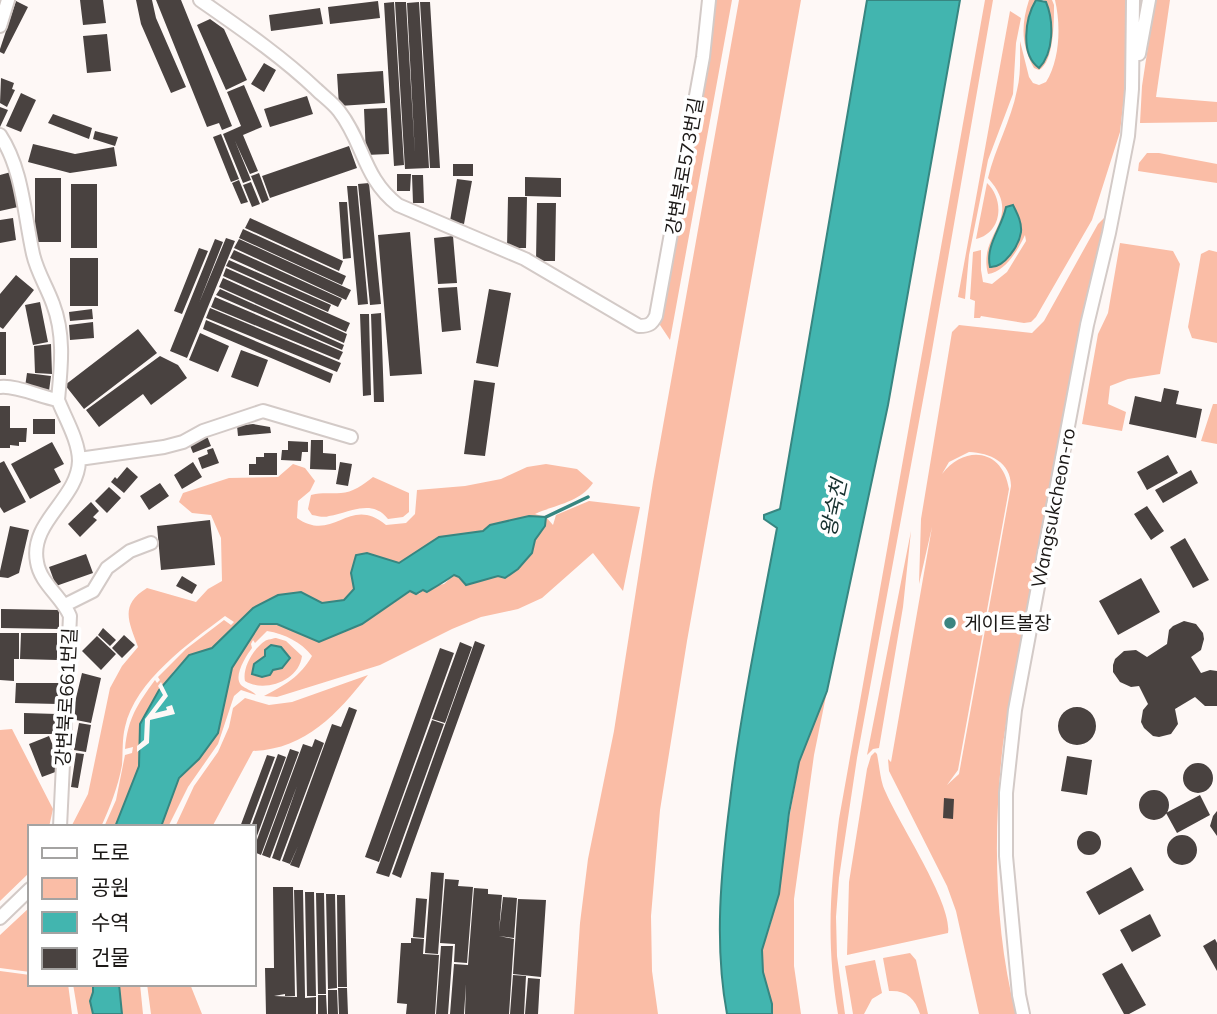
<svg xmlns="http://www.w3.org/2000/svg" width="1217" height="1014" viewBox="0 0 1217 1014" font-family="Mulish,'Noto Sans KR',sans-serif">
<rect width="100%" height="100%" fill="#fef8f6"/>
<path fill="#fabda6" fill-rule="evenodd" d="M716 0H732L670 340 660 325 689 171Z
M739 0H801L687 641 660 810 651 916 652 971 658 1014H574L580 923 588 859 614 731 653 482Z
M985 0H993L930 362 857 758 839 878 836 917 837 956 845 1014H838C826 943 830 890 839 819Z
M1029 0H1036L1027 30 1046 2 1044 0H1052L1054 5C1054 22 1054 62 1039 70L1034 68C1021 45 1021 25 1029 0Z
M1055 0H1129L1126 79 1120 132 1092 220 1036 317 1031 322 1024 323 981 316 980 318H974L975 301 970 299 973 252 981 250V270L983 282 992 284 1007 272 1026 241 1025 235C1018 250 1005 272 988 274 977 232 1025 220 988 178 995 148 1011 121 1017 90 1021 75 1020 57 1020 41L1029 77 1033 83 1039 85 1046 82C1060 60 1061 25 1055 0Z
M1155 0H1170L1156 97 1217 102V122L1140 123 1142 86Z
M1010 11 1021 18 1016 43 1013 94 988 160 969 255 965 299 958 297Z
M1147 153H1159L1217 164V183L1138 171 1139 163Z
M987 183C1005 200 1002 233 976 239Z
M1105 217C1081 328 1060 439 1039 551 1027 615 1012 680 1003 744 993 830 994 931 1016 1014H979L956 911 947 886 889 771 888 759 891 762 932 527 919 584 921 519 952 332 959 325 1032 333 1044 321 1098 224ZM969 452C990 453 1011 462 1011 486L959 774 947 785 958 770 1009 489C1003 449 965 444 942 474L949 462Z
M1120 243 1173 251 1180 264 1160 374 1128 379 1110 386 1108 404 1126 412 1122 431 1082 424 1098 334 1108 313Z
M1209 250 1217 252V343L1192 338 1188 327 1201 254Z
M1213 404H1217V444L1201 441Z
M293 464 305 468 315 481 310 491 298 501 297 518C334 544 349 494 386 525L406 523 415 514 417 490 465 486 501 479 527 467 546 464 577 469 593 483C579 503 554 505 535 514L546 517 553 525 556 515 589 501 640 507 623 591 593 553 542 598 518 609 481 617 452 629 380 665 277 697 264 696C285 685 300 677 312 656 301 642 285 634 267 631L255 643 253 640 251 644 252 648C246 656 233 676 241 685 245 689 252 690 256 695L241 690 234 696 218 744 188 787 168 827H160L179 778 199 759 218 733 232 668 260 624H277L319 642 362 624 411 591 419 594 423 590 432 589 435 586 444 584 454 575 459 576 467 585 498 576 505 578 526 561 532 553 535 540 545 526 490 525 483 531 439 537 399 563 367 553 354 580V589L345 600 322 603 301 592 253 608 212 648 189 655 174 671 160 690 140 724 139 766 115 827H104L116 800 125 755 132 753 133 747 125 749C128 718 137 705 155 680L157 683 160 680 158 677 186 649 224 620 231 625 234 622 225 616C189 643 135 681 125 727 122 739 123 753 122 765 118 787 110 807 101 827H71L88 794 110 688 122 666 138 647C129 622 119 605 147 588L196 602 208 589 222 581 221 538 211 515 192 513 179 502 183 493 229 478 278 477Z
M373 477 409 493V512L403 517 388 519C372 498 349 513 329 516 324 518 318 516 312 515L308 509 311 495C323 492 330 494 341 493 352 493 364 484 373 477Z
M911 531 903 607 879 748 873 749 867 755Z
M276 638 286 641 302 656C299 681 264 693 245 681 242 668 254 648 265 641 266 640 275 638 276 638Z
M368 675C337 714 306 749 253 751L212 827H175L194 786 218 752 229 727 233 708 245 698 269 705 292 702Z
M827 691 814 755 794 899V966L801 1014H772V1004L763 972 762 950 771 923 799 762Z
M12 729 53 809 49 827H30V872L0 901V730Z
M875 752 877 754C879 764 880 776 883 786 896 820 953 903 948 933L847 955 849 882 867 769 871 756Z
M30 907V972L0 968V935Z
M910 953 916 960 928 1014H920C915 998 906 990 889 991L883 958Z
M875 960 882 993 872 999 864 1014H853L845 966Z
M0 971 30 975V984H68L72 1014H0Z
M73 984H93V992L90 1001 93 1014H78Z
M119 984H140L143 1014H122Z
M147 984H190L202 1014H151Z"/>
<path fill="#42b5af" stroke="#378681" stroke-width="2" d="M867 0H960L888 405 827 691 799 762 789 813 779 894 762 950 763 972 772 1004V1014H727C714 944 721 872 730 801 741 709 760 619 777 528L764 519V515L780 509Z
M1036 0 1046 2C1054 21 1054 53 1039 68 1020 55 1025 18 1036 0Z
M1013 205C1017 213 1022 222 1021 232 1019 246 1004 268 990 267 985 245 1002 228 1006 207Z
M529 516 546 517 545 526 535 540 532 553 518 569 505 578 498 576 466 585 459 577 454 575C444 582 437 586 427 592L423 590 416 594 410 591 362 624 319 642 277 624H260L232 668 218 733 199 759 179 778 162 824 160 827H115L139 766 140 724 159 690 189 655 212 648 253 608 278 595 301 592 322 603 344 600 354 589 351 573 356 555 367 553 399 563 439 537 483 531 490 525Z
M271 645 281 647 290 658 282 668 273 670 270 675 262 677 252 674 254 664 265 656V650Z
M93 984H119L122 1014H93L90 1001 93 992Z"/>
<path fill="#fef8f6" d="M161 682 168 696 155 713 167 710 166 707 172 705 175 714 150 720 149 743 137 752V746L144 740 145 719 163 695 158 686Z"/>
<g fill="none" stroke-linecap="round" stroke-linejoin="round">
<path stroke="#378681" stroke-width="3.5" d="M546 517 588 497"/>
</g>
<path fill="#494240" d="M80 0H103L106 23 83 25Z
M136 0H152L156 18 186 87 171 93 141 24Z
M156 0H181L232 126 222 130 219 123 207 127Z
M16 1 28 7 4 54 0 52V49Z
M378 1 380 18 330 24 328 7Z
M394 2 404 165 394 166 384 3Z
M395 2H406L415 155 407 3 419 2 429 168 405 169Z
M420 2H430L440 168H430Z
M320 8 323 24 271 31 269 15Z
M210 19 224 29 247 80 226 90 197 25Z
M107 34 111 71 87 73 83 36Z
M264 63 276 70 264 92 251 84Z
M383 71 385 103 339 106 337 74Z
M1 78 14 83 12 89 15 90 7 107 0 103Z
M244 85 262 127 243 135 258 171 250 174 235 141 251 180 243 183 223 134 241 126 227 92Z
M21 93 36 100 21 132 6 126Z
M307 96 313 114 270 127 264 109Z
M0 107 8 110 0 127Z
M387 108 389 154 366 155 364 109Z
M53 114 92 128 89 139 48 123Z
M95 131 118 137 115 146 93 139Z
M221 134 239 179 231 182 213 137Z
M33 144 75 154 114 147 117 166 70 173 28 162Z
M349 146 357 168 270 198 262 176Z
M453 164H473V176H453Z
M11 172 18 207 0 211V175Z
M259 173 269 200 262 203 251 176Z
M397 174H411L410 191H397Z
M412 175H423L424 203H413Z
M525 177 561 178V197L525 196Z
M35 178H61V242H35Z
M457 179 472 181 464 224 450 221Z
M239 180 248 202 241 204 232 183Z
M251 182 260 204 252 207 243 185Z
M369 183 381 304 370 305 358 184Z
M71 184H97V248H71Z
M347 186H357L368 304 358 305Z
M508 197H527L526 248H507Z
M339 202H347L351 258 343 259Z
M537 203H556L555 261H536Z
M13 218 16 240 0 243V220Z
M250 218 343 261 339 271 245 228Z
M243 229 346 276 342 285 239 238Z
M410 232 422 374 390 376 378 235Z
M453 236 457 283 438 284 434 238Z
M226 238 235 241 187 358 170 351 215 239 223 242 199 303Z
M239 239 351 290 346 300 234 248Z
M199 248 208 251 182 314 174 311Z
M234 250 342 299 338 307 230 258Z
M70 258H98V306H70Z
M229 260 331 305 328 312 226 266Z
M226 268 350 323 346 332 223 276Z
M16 275 34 290 3 329 0 327V294Z
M223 278 347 334 344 343 219 287Z
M457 287 461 330 442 332 438 288Z
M220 289 344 345 342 350 216 295Z
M489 289 511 293 498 367 476 363Z
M215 297 343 352 339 360 211 307Z
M40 302 48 342 33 345 25 305Z
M210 308 341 363 337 372 206 318Z
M92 309 93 319 70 321 69 312Z
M381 313 384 402H374L371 314Z
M360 314H369L371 395 363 396Z
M206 320 333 374 330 383 203 329Z
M93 322 94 338 70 340 69 325Z
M138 329 157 353 84 409 65 385Z
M0 332H6V375H0Z
M200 333 229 346 218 372 189 360Z
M51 344 52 374 35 373 34 346Z
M241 350 268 360 258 387 231 377Z
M160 356 178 365 187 378 151 405 143 394 99 427 86 410Z
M27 373 51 376 49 391 44 394 25 387Z
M474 380 495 383 485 456 464 454Z
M1164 388 1179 391 1176 404 1202 409 1196 438 1129 424 1135 396 1161 402Z
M0 406H10V428H27L26 442H19V446L10 445V448H0Z
M33 419H55V434H33Z
M253 424 270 427 271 433 238 436 237 426Z
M207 436 211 446 193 453 189 443Z
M311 440H323V453L336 454V470L310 469Z
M288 441 308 442V452H302L301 461 281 460 282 450H288Z
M52 442 64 464 54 469 61 482 30 499 11 464Z
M213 448 219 463 202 469 198 458 208 454 207 450Z
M264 453H277V475H249V464H256V457H264Z
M1168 455 1178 473 1147 490 1137 472Z
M4 461 26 502 4 513 0 507V463Z
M193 462 202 477 182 489 174 475Z
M340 462 352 464 348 486 336 484Z
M127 467 138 477 124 493 111 482 115 477 117 479Z
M1191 470 1198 483 1163 503 1155 490Z
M160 483 169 496 149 510 140 496Z
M109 487 121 498 107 513 95 501Z
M91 502 99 511 93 517 97 520 80 537 68 524Z
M1147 506 1164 531 1151 540 1134 514Z
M210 520 215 565 161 570 157 526Z
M10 526 29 530 19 573 8 578 0 577V571Z
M1185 538 1209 580 1193 588 1170 547Z
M86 554 93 573 56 586 49 567Z
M182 576 197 585 192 594 176 586Z
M1141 578 1160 612 1118 635 1099 601Z
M1 609 59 610V629L1 628Z
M1184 621 1196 624 1203 633 1204 639 1201 650 1191 657 1201 673 1210 670 1217 671V706H1205L1195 697 1175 709 1178 724 1171 734 1159 737 1153 736 1144 728 1141 722 1143 710 1148 704 1139 686 1131 687 1120 682 1113 672V665L1115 659 1124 651 1136 650 1147 657 1167 644 1169 630 1173 626Z
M103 628 116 640 110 646 98 635Z
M0 633H19V659H14V681L0 680Z
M21 633H57V660L20 659Z
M124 635 135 645 122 658 112 648Z
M97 636 116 654 101 670 82 651Z
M475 641 485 645 401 878 392 874Z
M460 642 472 647 445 723 432 719Z
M440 648 454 653 379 862 365 857Z
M82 673 101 678 91 723 71 719Z
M16 683H59L58 704 15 703Z
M349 707 357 710 299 868 290 865 298 846 290 864 282 861 332 724 341 727Z
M1058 726a19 19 0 1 1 38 0a19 19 0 1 1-38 0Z
M24 713 57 714V734H24Z
M432 720 444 724 389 877 376 873Z
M79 723 91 725 86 752 74 750Z
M49 736 58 758V771L42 777 29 744Z
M315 739 324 743 280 861 272 858 297 786 270 858 262 855 303 744 312 747Z
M290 749 299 752 261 855 254 852V848Z
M76 753 84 754 78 788 71 787Z
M278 754 286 757 254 844V827H251Z
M267 755 275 757 249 827H240Z
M1067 756 1092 760 1087 795 1061 791Z
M1183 778a15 15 0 1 1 30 0a15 15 0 1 1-30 0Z
M1139 805a15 15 0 1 1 30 0a15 15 0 1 1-30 0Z
M1200 795 1210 815 1177 833 1166 813Z
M944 798 954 799 953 819 943 818Z
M1217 811V836L1210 826 1213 816Z
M1077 843a12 12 0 1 1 24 0a12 12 0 1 1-24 0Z
M1167 850a15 15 0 1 1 30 0a15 15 0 1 1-30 0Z
M1131 867 1144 890 1099 915 1086 892Z
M431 872 444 873 438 954 425 953Z
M445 879 459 880 458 886 473 887 467 963 454 962 455 944 440 943Z
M273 887H293L295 996H285V994L274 996 297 997 294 890H303L305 995V998L316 997V1014H266L265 968H274Z
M474 888 488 889V894L502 895 499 931 503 897 517 898 514 938 499 936 514 939 509 1014H465L466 984 464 1014H450L454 964 468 965Z
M305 892H314L316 996H307Z
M316 893H324L326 994H318Z
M326 894H335L337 988 328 989Z
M337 895H345L347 987H338Z
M416 898 427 899 424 938 413 937Z
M518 899 546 900 541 977 513 974Z
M1150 914 1161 936 1132 952 1120 930Z
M411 938 424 939 423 954 439 955 435 1014H406L407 1004 397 1003 401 943H411Z
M1215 939 1217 943V971L1203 946Z
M441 946H453L448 1014H436Z
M1122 963 1146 1005 1129 1014H1124L1102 974Z
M513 975 526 976 524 1014H510Z
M528 978 540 979 538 1014H525Z
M338 988H347L348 1014H339Z
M328 990H337L338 1014H328Z
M318 995H326L327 1014H318Z"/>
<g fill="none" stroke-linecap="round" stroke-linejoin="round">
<defs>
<path id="minor" d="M200 0C240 28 280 55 316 89 323 96 333 103 339 111 364 143 363 178 398 205L525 259 639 326C649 326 652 324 656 316L703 57 709 0
M0 26 8 0
M1139 54 1149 0
M0 135C23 170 24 214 33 254 37 272 47 287 53 304 65 335 61 368 58 400
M0 387C16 385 40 397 58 400 65 418 79 441 79 461 78 499 29 522 37 562 40 583 62 597 70 616L60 827
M79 459 164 447 183 442 203 431 263 411 351 437
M65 605 93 591 107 568 130 551 151 543
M0 918 30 889
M1023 1014 1019 995 1006 856V793L1015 710 1048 533 1087 325 1109 233 1128 136 1132 89 1133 0"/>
</defs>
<use href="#minor" stroke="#d3cac7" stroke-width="16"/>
<use href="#minor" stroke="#fff" stroke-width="12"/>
</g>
<circle fill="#3c8480" stroke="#fff" stroke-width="2.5" cx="950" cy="623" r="7"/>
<g text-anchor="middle" stroke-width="7" stroke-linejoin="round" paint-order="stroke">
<g font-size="19" fill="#1c1917" stroke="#fff">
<text transform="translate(684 166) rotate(-80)" y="7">강변북로573번길</text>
<text transform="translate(1053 508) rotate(-79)" y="7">Wangsukcheon-ro</text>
<text transform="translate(66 697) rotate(-87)" y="7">강변북로661번길</text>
</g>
<g font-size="19" fill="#1c1917" stroke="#fff" text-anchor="start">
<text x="964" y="630">게이트볼장</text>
</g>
<g font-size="21" font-style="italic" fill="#183230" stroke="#fff">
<text transform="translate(834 508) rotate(-78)" y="7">왕숙천</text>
</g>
</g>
<rect x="28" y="825" width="228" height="161" fill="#ffffff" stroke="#a4a3a2" stroke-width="2"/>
<rect x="42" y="848" width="35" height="10" fill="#ffffff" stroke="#a4a3a2" stroke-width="2"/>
<text x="91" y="860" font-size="21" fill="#1c1917">도로</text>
<rect x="42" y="878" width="35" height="21" fill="#fabda6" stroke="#a4a3a2" stroke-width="2"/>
<text x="91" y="895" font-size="21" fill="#1c1917">공원</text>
<rect x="42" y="912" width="35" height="21" fill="#42b5af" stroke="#a4a3a2" stroke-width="2"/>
<text x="91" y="930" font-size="21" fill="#1c1917">수역</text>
<rect x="42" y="948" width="35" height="21" fill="#494240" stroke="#a4a3a2" stroke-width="2"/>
<text x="91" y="965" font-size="21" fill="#1c1917">건물</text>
</svg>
